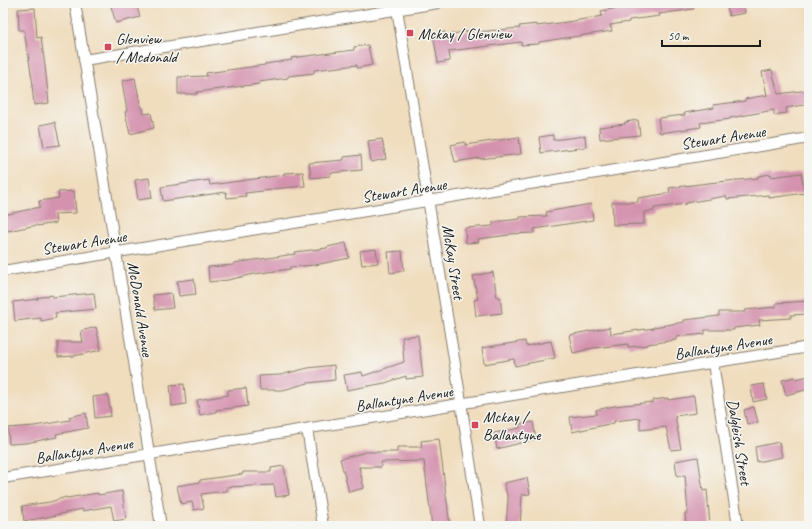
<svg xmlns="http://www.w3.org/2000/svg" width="812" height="529" viewBox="0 0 812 529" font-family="Caveat,sans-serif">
<rect width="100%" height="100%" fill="#f6f6f2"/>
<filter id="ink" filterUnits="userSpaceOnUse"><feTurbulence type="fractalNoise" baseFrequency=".025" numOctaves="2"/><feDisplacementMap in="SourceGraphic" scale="8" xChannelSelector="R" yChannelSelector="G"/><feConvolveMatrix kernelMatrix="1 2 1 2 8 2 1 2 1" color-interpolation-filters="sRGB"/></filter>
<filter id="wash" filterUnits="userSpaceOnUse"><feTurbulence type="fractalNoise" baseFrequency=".012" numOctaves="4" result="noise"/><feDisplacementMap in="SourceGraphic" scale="16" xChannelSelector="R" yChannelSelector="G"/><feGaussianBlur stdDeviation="0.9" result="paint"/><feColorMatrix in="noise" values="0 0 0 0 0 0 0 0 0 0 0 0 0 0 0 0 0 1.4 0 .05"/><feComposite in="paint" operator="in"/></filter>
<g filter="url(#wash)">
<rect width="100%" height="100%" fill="#f0ddbe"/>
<g id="blocks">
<path fill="#d492ae" d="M110 3H136L140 17 116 23Z
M646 3H693L694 9 659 14 660 16 629 20V22L610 25 612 31 539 42V44L521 45V42L449 51 450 61 438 63 433 34 445 32 446 35 476 30 477 32 520 28 519 26 537 24V26L574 21 602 16 601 11Z
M726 3H743L745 13 729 16Z
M35 8 37 38 41 37 45 66 49 103 34 105 32 85H33L24 30H19L18 9Z
M368 45 372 65 357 68V65L314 70V73L288 76V78L259 82V84L197 92V94H178V77L207 76 206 73 265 65V64L292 60 291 58 354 50V47Z
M772 70 778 94 809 90V104L786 108 787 113 774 115V110L730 118V119L700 123 701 127 660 133 658 118 685 115 684 113 714 108 713 105 745 101V99L767 95 762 72Z
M135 78 141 108H143L144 114 151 113 154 128 130 134 125 112 127 111 122 81Z
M638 120 640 135 600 139 599 127 625 124V122Z
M55 122 60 145 44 147 40 125Z
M553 135V140L585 136 586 147 541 153 539 137Z
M519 137 521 154 480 159V158L455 162 451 145 465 142V145Z
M382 139 386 159 371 162 368 141Z
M361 155 362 170 330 173V176L311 178 309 163 344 160V157Z
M303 172 305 186 272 189V190L245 193 246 196 227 198 226 192 163 201 161 187 209 180 210 185 284 175V173Z
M801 173 805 193 769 198V195L727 199 726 196 686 203V204L654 208V211L644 212V224L613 225 612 202H638V198L670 193 669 188 708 183 758 178V176L771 174V177Z
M149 178 152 198 138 200 135 180Z
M74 191 76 213 55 214 56 223 37 226V225L8 231 4 215 40 207 39 201 59 198 58 192Z
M591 204 593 220 534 229V233L509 234V235L478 239 479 242 466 243 465 228 493 226V222L520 219V217L547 216 546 212Z
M346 243 349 258 315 265 290 267V269L254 274 228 280 209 282 208 267 234 265V263L295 254V252L327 248V247Z
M376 249 378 263 362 265 360 251Z
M402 251 404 271 390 273 388 252Z
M493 272 497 297H500L502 313 476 316 474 300 478 299 473 276Z
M194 279 196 294 179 296 177 281Z
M94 293 96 309 55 313 56 318 41 321V318L15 321 13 302 38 299 37 298 52 295 53 297Z
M171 293 173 308 155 310 153 295Z
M809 301V314L791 315V318L759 320 760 325 734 328V330H705V334L676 337V340L648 344V345L628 347V344L586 349V350L573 353 569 335 610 327 611 334 654 328V327L684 322V320L719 316V312H745V310L776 307V303Z
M96 327 101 350 74 356 58 357V342H83L81 331Z
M418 335 423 377 406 379V376L385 383 347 390 344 375 362 372 363 376 404 362 402 337Z
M525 341 526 346 551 341 555 358 515 366 514 359 484 364 482 348Z
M334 365 335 380 308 383 283 390H260L259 376 280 375 308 368Z
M809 376V389L786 395 782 380 795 377 796 379Z
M184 384 186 404 172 406 170 385Z
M764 384 767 399 753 402 751 386Z
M246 388 248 406 216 410V412L200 415 197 400 228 395V390Z
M108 395 111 416 95 418 93 397Z
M694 396 696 413 675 416 681 449 671 450 666 427 640 430V418L614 421V423L572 432 570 417 597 414 596 410 614 406 653 402V400L668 398V400Z
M754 407 758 422 747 424 744 410Z
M86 413 88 428 56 434 57 437 26 443 9 444 8 428 34 426 70 420 69 417Z
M533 422 536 439 497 449 494 433 520 428V424Z
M439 439 450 526H432L424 461 381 462V467H359L364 488 349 492 340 459 366 452H397V447H422L421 441Z
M779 442 782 457 757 462 755 447Z
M698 457 703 491 707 490 710 526H686L685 513H688L685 475 677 476 675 461Z
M284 466 289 495 276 497 274 485 227 487V491L201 494 204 508 194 510 192 502 181 504 177 486 200 482V480L243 474V472H271V468Z
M527 478 530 494 522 495 520 526H506L508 499 504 483Z
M122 491 126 519 114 521 111 506 83 511 82 509 48 517 24 521 22 506 50 502 66 497 67 498 98 493V495Z"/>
</g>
</g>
<g filter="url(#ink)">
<use href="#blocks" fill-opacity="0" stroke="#867c6d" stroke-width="1"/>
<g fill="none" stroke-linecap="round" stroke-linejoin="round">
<defs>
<path id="minor" d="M75 3 161 526
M396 3 459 389 480 526
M84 60 438 3
M3 271 809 138
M713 363 738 526
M307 429 323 526
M3 478 809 347"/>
</defs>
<use href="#minor" stroke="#867c6d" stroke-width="12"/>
<use href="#minor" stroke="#fff" stroke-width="10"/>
</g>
</g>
<g fill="#d1495b" stroke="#f6f6f2" stroke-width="1.5">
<rect x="406" y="29" width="8" height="8" rx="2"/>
<rect x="104" y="43" width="8" height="8" rx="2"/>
<rect x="471" y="421" width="8" height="8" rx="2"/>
</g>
<g text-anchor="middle" stroke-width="3" stroke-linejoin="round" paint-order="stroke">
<g font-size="16" fill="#1c1c1c" stroke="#f6f6f2" text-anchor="start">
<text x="418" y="39">Mckay / Glenview</text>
<text x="116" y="44">Glenview<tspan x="116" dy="18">/ Mcdonald</tspan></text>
<text x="483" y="422">Mckay /<tspan x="483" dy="18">Ballantyne</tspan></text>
</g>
<g font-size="16" fill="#1c1c1c" stroke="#f6f6f2">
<text transform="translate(723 137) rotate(-9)" y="6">Stewart Avenue</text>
<text transform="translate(404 190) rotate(-9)" y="6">Stewart Avenue</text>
<text transform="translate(84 242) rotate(-9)" y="6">Stewart Avenue</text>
<text transform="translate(454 262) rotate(81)" y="6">McKay Street</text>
<text transform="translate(141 309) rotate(81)" y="6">McDonald Avenue</text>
<text transform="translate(723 346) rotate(-9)" y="6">Ballantyne Avenue</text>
<text transform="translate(404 398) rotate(-9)" y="6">Ballantyne Avenue</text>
<text transform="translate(740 442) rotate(81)" y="6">Dalgleish Street</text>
<text transform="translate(84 450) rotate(-9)" y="6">Ballantyne Avenue</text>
</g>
</g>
<rect width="812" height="529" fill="none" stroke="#f6f6f2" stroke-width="16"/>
<path d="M662 40v6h98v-6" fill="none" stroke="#1c1c1c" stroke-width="2"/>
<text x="668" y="40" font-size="12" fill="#1c1c1c" stroke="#f6f6f2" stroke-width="3" paint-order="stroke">50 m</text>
</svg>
